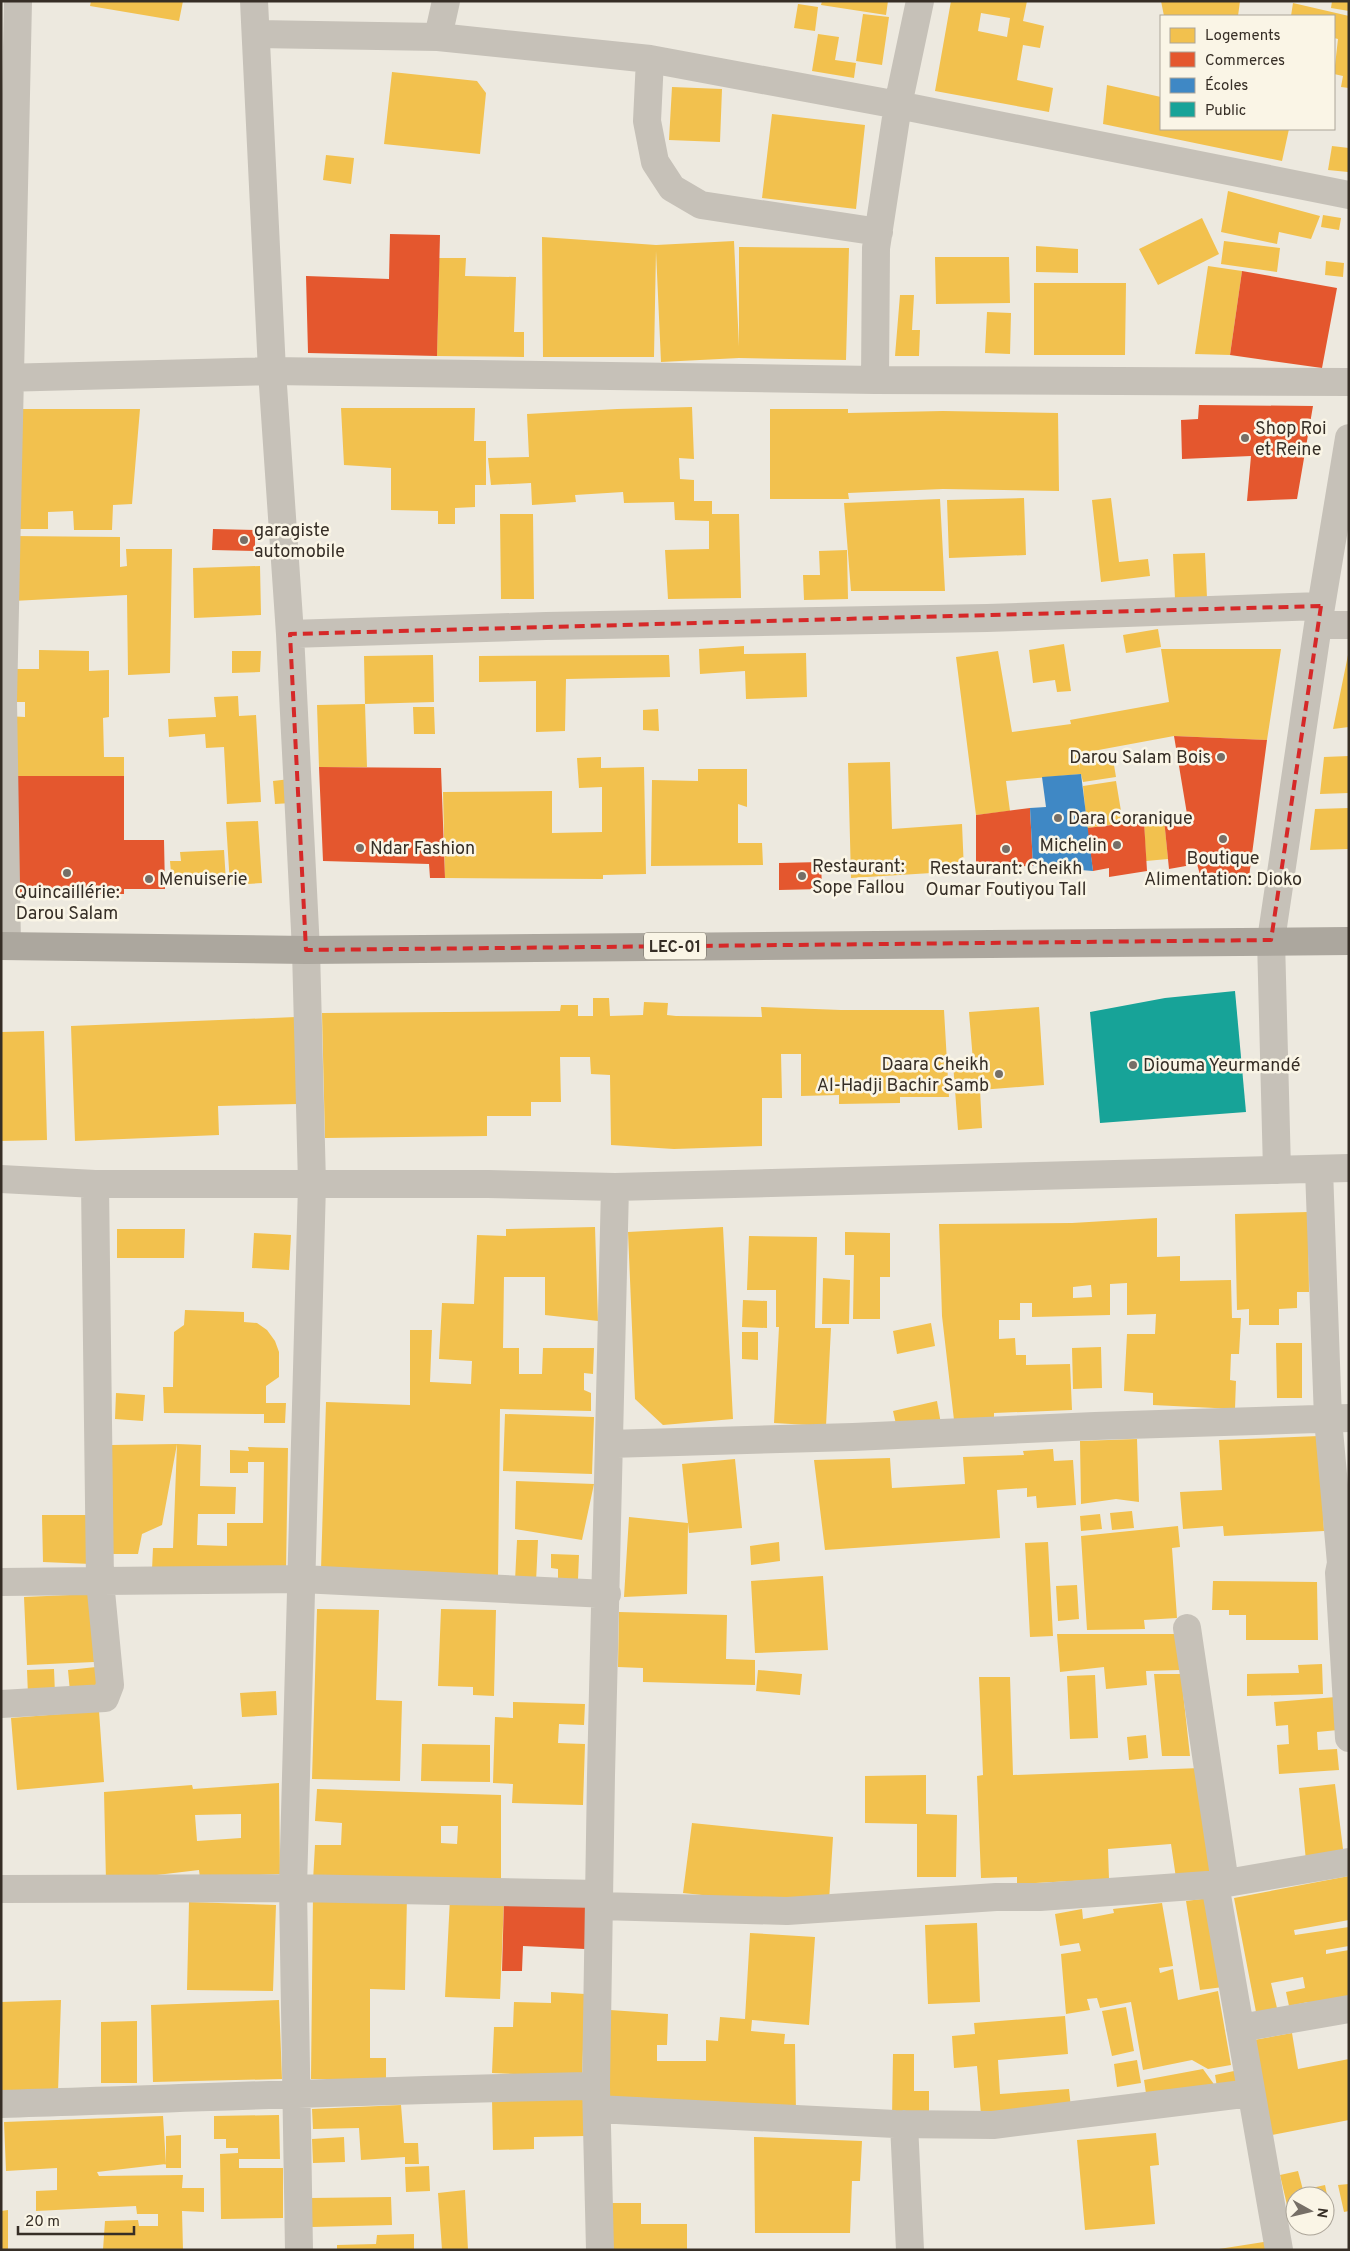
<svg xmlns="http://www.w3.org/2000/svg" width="1350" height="2251" viewBox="0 0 1350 2251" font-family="Overpass,sans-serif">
<rect width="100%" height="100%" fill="#ede9df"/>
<path fill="#f2c14e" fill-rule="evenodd" d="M91 1H183L179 21 90 6Z
M822 1H888L886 15 821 5Z
M951 1H1027L1023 21 1044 26 1040 48 1023 45 1017 80 1053 88 1049 112 935 91ZM981 13 1010 18 1007 37 978 31Z
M1161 1H1240L1238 16H1164Z
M1332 1H1349V11L1331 8Z
M1293 3 1349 16V88L1341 87 1343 76 1334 74 1338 39 1334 38V16H1291Z
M798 4 818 7 815 31 794 28Z
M863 14 889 17 882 65 856 61Z
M818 34 839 37 835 60 856 63 854 78 812 71Z
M392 72 477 81 486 93 480 154 384 144Z
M1107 85 1161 97V129H1289L1282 161 1103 124Z
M672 87 722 89 720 142 669 140Z
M772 114 865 125 856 209 762 198Z
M1332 146 1349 148 1348 172 1328 170Z
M326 155 354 158 351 184 323 180Z
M1228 191 1320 216 1311 239 1279 232 1277 244 1221 232Z
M1323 215 1341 218 1339 230 1321 227Z
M1202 218 1219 254 1158 285 1139 249Z
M542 237 656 245 734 241 739 346V247L849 248 846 360 739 358 661 362 656 251 654 357H543Z
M1224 241 1280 248 1277 272 1221 264Z
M1036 246 1078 249V273L1036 272Z
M935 257H1009L1010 303 936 304Z
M439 258H466L465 276 516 277 514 332H524V357L437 356Z
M1326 261 1344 263 1343 277 1325 275Z
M1208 266 1242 271 1230 355 1195 354Z
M1034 283H1126L1125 355H1034Z
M900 295H914L912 330H920L919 356H895Z
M987 312 1011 313 1010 354 985 353Z
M692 407 694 459 679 458 680 479 694 480V501H712V514H739L741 598 668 599 665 550 709 549V521L675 520 674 502 624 503 623 492 575 495 576 502 532 505 531 483 491 485 488 458 529 457 527 414 617 409Z
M341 408H475L474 441H486V485H475V507L455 508V524H438V511L391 510V468L344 465Z
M13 409H140L132 504 113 505 112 530H74L73 511 48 512V529H8Z
M770 409H848V413L943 411 1058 413 1059 491 943 489 848 493 849 499H770Z
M1024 498 1026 555 949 558 947 500Z
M1111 498 1119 562 1148 559 1150 576 1101 582 1092 500Z
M940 499 945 591H851L844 503Z
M500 514H533L534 599H501Z
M13 536 120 537V567L127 566 126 549H172L170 673 128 675 127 595 13 601Z
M847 550 848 599 804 600 803 575H820L819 551Z
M1205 553 1207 598 1175 599 1173 554Z
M260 566 261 615 194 618 193 568Z
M1158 629 1161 647 1126 653 1123 635Z
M1064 644 1071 691 1057 692 1055 680 1033 683 1029 650Z
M744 646V654L806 653 807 697 746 699 745 671 700 674 699 649Z
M1161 649H1281L1267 740 1174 736 1077 754 1080 769 1079 758 1112 753 1116 777 1083 782 1081 774 1006 781 1010 811 976 815 956 657 998 651 1012 732 1071 724 1070 720 1169 702Z
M39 650 89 651V671L109 670V717L103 718 104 757H124V776H13L6 716 25 717V702H7V669H39Z
M232 651H261L260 672 232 673Z
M433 655 434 702 365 704 364 656Z
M669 655 670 677 566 679 565 731 536 732V681L479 682V656Z
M1348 655 1349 727 1333 729Z
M238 696 239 716 256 715 261 802 227 804 224 747 206 748 205 734 169 737 168 719 216 717 214 697Z
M365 704 367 767H319L317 705Z
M413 707H434L435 734H414Z
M658 709 659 731 643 730V710Z
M1349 756V793L1320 794 1324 757Z
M601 757V768L644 767 646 874 603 875V879L445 878 443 792 552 791V833L602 832V787L579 788 577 758Z
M890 762 892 829 962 824 964 871 851 878 848 763Z
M698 769H747V807L738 804V843H762L763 865 651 866 652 780 698 781Z
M290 779 292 803 275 804 273 781Z
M1116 781 1123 823 1087 828 1083 786Z
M1349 808V849L1310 850 1315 809Z
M1164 818 1168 859 1146 861 1144 821Z
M258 821 262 883 230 885 226 822Z
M224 850 226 882 172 885 170 861H181L180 852Z
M593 998H609L610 1016 643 1015 644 1002 668 1003 667 1015 676 1016 762 1017 761 1007 841 1010H944L949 1097H900V1103L839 1104V1095L801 1096V1054H781L782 1098H762V1146L674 1149 611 1145 610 1075 591 1074 590 1057H560L561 1102H531V1116H487V1136L325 1138 322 1013 560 1011 561 1005H578V1016H593Z
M1039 1007 1044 1085 980 1090 982 1128 958 1130 953 1063 973 1061 969 1012Z
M296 1017 298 1104 218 1106 219 1135 75 1141 71 1026Z
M44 1031 47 1140 1 1141V1032Z
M1308 1212 1309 1292H1297V1308L1279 1309V1325H1249V1309L1237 1310 1235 1214Z
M1157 1218V1257L1180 1256V1281L1231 1280 1232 1318H1241L1239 1354H1231L1230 1380 1236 1381 1235 1409 1153 1405V1393L1124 1391 1127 1334H1155L1156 1314 1127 1315V1283L1110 1284V1315L1032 1317V1303H1020V1320H999V1339L1015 1338 1016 1355H1026V1365L1070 1364 1072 1410 994 1413V1423L954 1420 942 1316 939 1224 1072 1223ZM1091 1285 1092 1297 1073 1298V1287Z
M595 1227 598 1321 545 1315V1277H504L503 1348H519V1374H542L543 1348H594L593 1374 584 1373V1390L591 1393V1411L500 1409 498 1577 321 1570 326 1402 410 1405V1330H432L430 1382 471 1384 472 1361 439 1359 442 1303 474 1304 477 1235 506 1236V1229Z
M723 1227 733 1419 663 1425 635 1399 628 1232Z
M117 1229H185L184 1258H117Z
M845 1232 890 1233V1277H880V1319H853L854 1255H845Z
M254 1233 291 1235 289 1270 252 1268Z
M749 1236 817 1237 815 1328H831L826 1426 774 1423 779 1327H776V1290H747Z
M823 1278 850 1280 849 1324H822Z
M743 1300 767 1301V1328L742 1327Z
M185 1310 244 1312V1322L257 1323 267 1330 275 1341 279 1352V1377L266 1386V1403H286L285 1423H264V1414L164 1413 163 1387H173L174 1332 184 1325Z
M931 1323 935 1346 897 1354 893 1331Z
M742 1332H758V1360L742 1359Z
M1276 1343H1302V1398H1277Z
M1101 1347 1102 1388 1073 1389 1072 1348Z
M116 1393 145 1395 143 1421 115 1419Z
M937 1401 941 1424 898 1433 893 1411Z
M505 1414 594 1417 592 1474 503 1471Z
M1319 1436 1324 1531 1224 1536 1223 1526 1183 1529 1180 1492 1222 1490 1219 1440Z
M1137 1439 1139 1502 1116 1499 1081 1504 1080 1441Z
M177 1444 162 1525 142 1534 138 1554H113L111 1445Z
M177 1444 201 1445 200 1486 236 1487 235 1514H198L197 1545 227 1546V1523H263L264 1462H248V1473H230V1450L249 1451 248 1447 288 1448 286 1572 152 1570 153 1548H173Z
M1053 1449 1054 1461 1073 1460 1076 1505 1037 1508 1036 1496 1027 1497V1488L997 1490 1000 1538 825 1550 814 1460 890 1458 892 1488 965 1484 963 1457 1024 1455 1023 1451Z
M735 1459 742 1528 689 1533 688 1523 687 1594 624 1597 629 1517 688 1523 682 1464Z
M516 1481 594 1484 582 1540 515 1529Z
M1132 1511 1134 1528 1112 1530 1110 1513Z
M1100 1514 1102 1529 1081 1531 1080 1516Z
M42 1515H88L91 1564 43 1562Z
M1178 1526 1180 1547 1172 1548 1177 1618 1144 1620 1145 1629 1087 1630 1081 1536Z
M517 1540H538L536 1582 515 1581Z
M779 1542 780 1561 751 1565 750 1546Z
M1048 1542 1053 1636 1030 1637 1025 1543Z
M551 1554 579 1555 578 1579H558V1569L551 1568Z
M823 1576 828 1650 755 1653 751 1581Z
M1213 1581 1317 1582 1318 1640H1246V1615H1229V1610H1212Z
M1077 1585 1079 1619 1058 1621 1056 1586Z
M92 1594 94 1662 27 1665 24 1597Z
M317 1609 379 1610 376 1700 402 1701 400 1781 312 1779Z
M441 1609 496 1610 494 1696 473 1695V1687L438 1686Z
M619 1612 727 1615 726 1659 755 1660V1685L643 1682V1668L618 1667Z
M1057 1634H1178L1180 1670 1146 1671 1147 1685 1106 1689 1104 1667 1060 1672Z
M1322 1664 1323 1694 1247 1696V1674L1299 1673 1298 1665Z
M96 1667 98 1690 70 1692 68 1670Z
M54 1669 55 1694 28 1695 27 1670Z
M758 1670 802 1674 800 1695 756 1691Z
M1154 1674H1181L1190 1756H1162Z
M1095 1675 1098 1738 1070 1739 1067 1676Z
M979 1677H1010L1013 1775 1200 1768 1213 1876 1176 1878 1171 1844 1108 1849 1109 1879 1017 1884V1877L981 1878 977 1776 983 1775Z
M276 1691 277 1715 242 1717 240 1693Z
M1336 1697 1338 1730 1317 1732 1318 1750 1337 1749 1339 1770 1279 1774 1277 1745 1289 1744 1288 1725 1276 1726 1274 1702Z
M513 1702 585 1704 584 1725 559 1724 558 1743 585 1744 583 1805 512 1803 513 1784 493 1783 495 1717 513 1718Z
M99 1711 104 1782 17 1790 11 1718Z
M1146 1735 1148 1758 1129 1760 1127 1737Z
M422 1744 490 1745V1782L421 1781Z
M926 1775V1814L957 1815 956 1877H917V1824L865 1823V1776Z
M279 1783 280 1874 200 1878 199 1870 106 1881 104 1792 192 1785 193 1789ZM241 1814V1838L197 1841 195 1815Z
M1335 1784 1344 1857 1306 1861 1299 1788Z
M317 1789 501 1795V1888L313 1881 315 1845H341L342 1823 315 1821ZM441 1826H458L457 1844 441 1843Z
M692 1823 833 1837 829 1901 721 1897 683 1893Z
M1349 1876V1920L1294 1930 1295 1935 1349 1927V1946L1326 1950V1954L1349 1950V2000L1309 2007 1308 2002 1289 2006 1286 1992 1305 1988 1303 1977 1271 1983 1277 2008 1256 2012 1234 1898Z
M313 1894 407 1896 405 1990 370 1989V2058H386V2079H311Z
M450 1898 504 1900 500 1999 445 1997Z
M1209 1898 1223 1987 1200 1990 1186 1901Z
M189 1902 276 1905 273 1991 187 1990Z
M1162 1903 1173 1966 1159 1968 1160 1973 1173 1969 1178 2000 1218 1991 1231 2065 1208 2069 1192 2060 1143 2070 1131 2002 1100 2008 1097 1998 1087 1999 1090 2010 1066 2014 1061 1954 1081 1951 1079 1943 1060 1946 1055 1914 1082 1909 1083 1919 1114 1913 1113 1909Z
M977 1923 980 2002 928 2004 925 1925Z
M750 1933 815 1937 809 2025 752 2020 751 2031 785 2034 784 2044H795L796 2113 609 2108 610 2010 668 2014 667 2045H657V2061H706V2040L718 2041 720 2017 745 2019Z
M551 1992 585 1994 582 2077 492 2073 494 2027H513L514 2002 551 2003Z
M61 2000 58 2092 1 2093V2002Z
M279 2000 282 2079 153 2082 151 2005Z
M1126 2007 1134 2051 1112 2056 1102 2011Z
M1065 2016 1068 2054 998 2060 1000 2094 1069 2089 1071 2108 981 2115 977 2066 954 2068 952 2036 975 2034 974 2023Z
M137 2021V2083H101V2022Z
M1292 2033 1298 2069 1349 2059V2120L1272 2135 1254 2040Z
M893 2054H914V2091H929V2118H892Z
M1137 2060 1141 2083 1117 2087 1114 2064Z
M1203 2069 1216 2087 1147 2100 1144 2080Z
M1234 2071 1237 2082 1217 2087 1215 2075Z
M584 2098 585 2136 534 2137V2149L493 2150 492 2099Z
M401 2105 404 2143H418L419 2164H405V2157L361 2160 359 2128 313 2129 312 2109Z
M279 2115 280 2159H239V2168H283V2218L221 2219 220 2154 238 2153V2148H226V2139H214V2116Z
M163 2116 166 2164 97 2172 99 2176 183 2175 182 2188H204V2212L182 2211 183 2250H103L105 2221 138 2220 139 2226H158V2214H137L136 2206 36 2211V2191L57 2190V2168L6 2171 4 2122Z
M1156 2133 1159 2165 1150 2166 1155 2224 1085 2230 1077 2140Z
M181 2135V2168H166V2136Z
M344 2137 345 2162 313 2163 312 2139Z
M754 2137 862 2141 860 2181H852L850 2233H755Z
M429 2166 430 2191 406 2192 405 2167Z
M1298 2171 1303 2190 1325 2185 1331 2214 1325 2215V2196H1295V2221L1291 2222 1280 2175Z
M1349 2184V2211L1344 2212 1338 2185Z
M465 2190 468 2250H442L438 2193Z
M391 2197 392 2225 312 2227 311 2198Z
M612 2203H641V2224H687V2250H612Z
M8 2210V2250H1V2211Z
M414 2234V2250H337V2245L376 2244 377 2235Z
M1270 2241 1272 2250H1219V2249Z"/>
<path fill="#e4572e" d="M390 234 440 235 437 356 308 353 306 276 389 279Z
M1242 271 1337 288 1322 368 1230 355Z
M1199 405 1313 406 1297 499 1247 501 1251 456 1182 459 1181 420 1198 419Z
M213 529 255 530V551L212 550Z
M1174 736 1267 740 1249 877 1201 878 1197 864 1169 869 1164 819 1187 814Z
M319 767 441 768 445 878H430L429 864 323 861Z
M13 776H124V840H164L165 889H124V894H13Z
M1030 808 1033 866 976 867V815Z
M1144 821 1147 871 1109 877V868L1093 871 1087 828Z
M821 862 822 889 779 890V863Z
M504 1900 587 1903 585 1949 523 1946 522 1971H502Z"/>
<path fill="#3f88c5" d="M1081 774 1093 871 1033 866 1030 808 1046 807 1042 777Z"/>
<path fill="#17a398" d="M1235 991 1246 1112 1100 1123 1090 1012 1165 998Z"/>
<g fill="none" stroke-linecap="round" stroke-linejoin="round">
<path stroke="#c6c1b8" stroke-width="28" d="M254 1 272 371 290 634 306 950 312 1184 293 1888 299 2250
M257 34 438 37 650 59 898 105 1349 195
M438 37 446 1
M650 59 647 121 655 162 672 188 701 205 879 232
M1 378 272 371 875 380 1349 382
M875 380 876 248 898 105 920 1
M1318 625H1349
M290 634 546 626 987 618 1321 606
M7 946 3 701 18 1
M1319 1169 1328 1419 1341 1563
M1277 1170 1271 940 1318 625 1349 438
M1 1179 95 1184H488L615 1187 1349 1168
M609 1444 853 1437 1095 1426 1349 1418
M1349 1558 1341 1563 1339 1573 1349 1738
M1 1582 301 1579 607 1594
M1187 1628 1225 1883
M1 1704 105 1698 110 1685 100 1581 95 1184
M1215 1884 1279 2250
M1 1889 293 1888 599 1894
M599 1906 787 1911 996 1897H1040L1221 1884 1349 1862
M1240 2028 1349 2009
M1 2104C200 2098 398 2089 596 2086
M597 2109 895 2124 993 2125 1251 2093
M904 2124 910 2250
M600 2250 596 2086 601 1775 615 1187"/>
<path stroke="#aca79e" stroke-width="28" d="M1 946 306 950 1349 941"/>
</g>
<path fill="none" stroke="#d62828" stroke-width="4" stroke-dasharray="10 6" stroke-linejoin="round" d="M1321 606 1271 940 306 950 290 634Z"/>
<g fill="#766f67" stroke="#faf5e6" stroke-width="2">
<circle cx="1245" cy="438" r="5"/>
<circle cx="244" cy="540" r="5"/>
<circle cx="1221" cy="757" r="5"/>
<circle cx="1058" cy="818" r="5"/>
<circle cx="1223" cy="839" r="5"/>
<circle cx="1117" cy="845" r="5"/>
<circle cx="360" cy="848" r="5"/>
<circle cx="1006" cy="849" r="5"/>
<circle cx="67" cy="873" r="5"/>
<circle cx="802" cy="876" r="5"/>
<circle cx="149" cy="879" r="5"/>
<circle cx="1133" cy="1065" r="5"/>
<circle cx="999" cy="1074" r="5"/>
</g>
<g text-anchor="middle" stroke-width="5" stroke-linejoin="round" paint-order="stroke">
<rect fill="#faf5e6" stroke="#716a60" stroke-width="1" x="644" y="932.5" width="62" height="27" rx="4"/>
<g font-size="16" font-weight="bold" fill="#362e26">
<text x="675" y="952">LEC-01</text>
</g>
<g font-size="18" fill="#362e26" stroke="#faf5e6" text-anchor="start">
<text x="1255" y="434">Shop Roi<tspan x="1255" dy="21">et Reine</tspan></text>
<text x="254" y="536">garagiste<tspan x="254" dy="21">automobile</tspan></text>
<text x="1211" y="763" text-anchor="end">Darou Salam Bois</text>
<text x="1068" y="824">Dara Coranique</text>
<text x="1107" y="851" text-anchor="end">Michelin</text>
<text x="370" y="854">Ndar Fashion</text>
<text x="1223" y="864" text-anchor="middle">Boutique<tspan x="1223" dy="21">Alimentation: Dioko</tspan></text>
<text x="812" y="872">Restaurant:<tspan x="812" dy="21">Sope Fallou</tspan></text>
<text x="1006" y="874" text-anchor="middle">Restaurant: Cheikh<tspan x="1006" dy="21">Oumar Foutiyou Tall</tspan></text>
<text x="159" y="885">Menuiserie</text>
<text x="67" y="898" text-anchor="middle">Quincaillérie:<tspan x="67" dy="21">Darou Salam</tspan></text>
<text x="989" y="1070" text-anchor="end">Daara Cheikh<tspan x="989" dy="21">Al-Hadji Bachir Samb</tspan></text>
<text x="1143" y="1071">Diouma Yeurmandé</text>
</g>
</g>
<rect width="1350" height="2251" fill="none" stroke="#362e26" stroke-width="5"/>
<rect x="1160" y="15" width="175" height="115" fill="#faf5e6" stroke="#aca599"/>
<rect x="1170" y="28" width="25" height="15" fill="#f2c14e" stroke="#aca599"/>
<text x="1205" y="40" font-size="15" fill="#362e26">Logements</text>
<rect x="1170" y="52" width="25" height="15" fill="#e4572e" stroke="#aca599"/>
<text x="1205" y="65" font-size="15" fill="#362e26">Commerces</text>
<rect x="1170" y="78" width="25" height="15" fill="#3f88c5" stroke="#aca599"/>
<text x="1205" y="90" font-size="15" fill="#362e26">Écoles</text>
<rect x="1170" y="102" width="25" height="15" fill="#17a398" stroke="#aca599"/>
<text x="1205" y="115" font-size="15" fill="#362e26">Public</text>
<g transform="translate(1310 2211) rotate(98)"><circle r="24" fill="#faf5e6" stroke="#aca599"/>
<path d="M0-4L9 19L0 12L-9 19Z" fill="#766f67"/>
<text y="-8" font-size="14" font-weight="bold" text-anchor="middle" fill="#362e26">N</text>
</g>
<path d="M18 2226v8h116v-8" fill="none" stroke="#362e26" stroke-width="2.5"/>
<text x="25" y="2226" font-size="15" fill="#362e26" stroke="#faf5e6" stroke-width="4" paint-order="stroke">20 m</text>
</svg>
